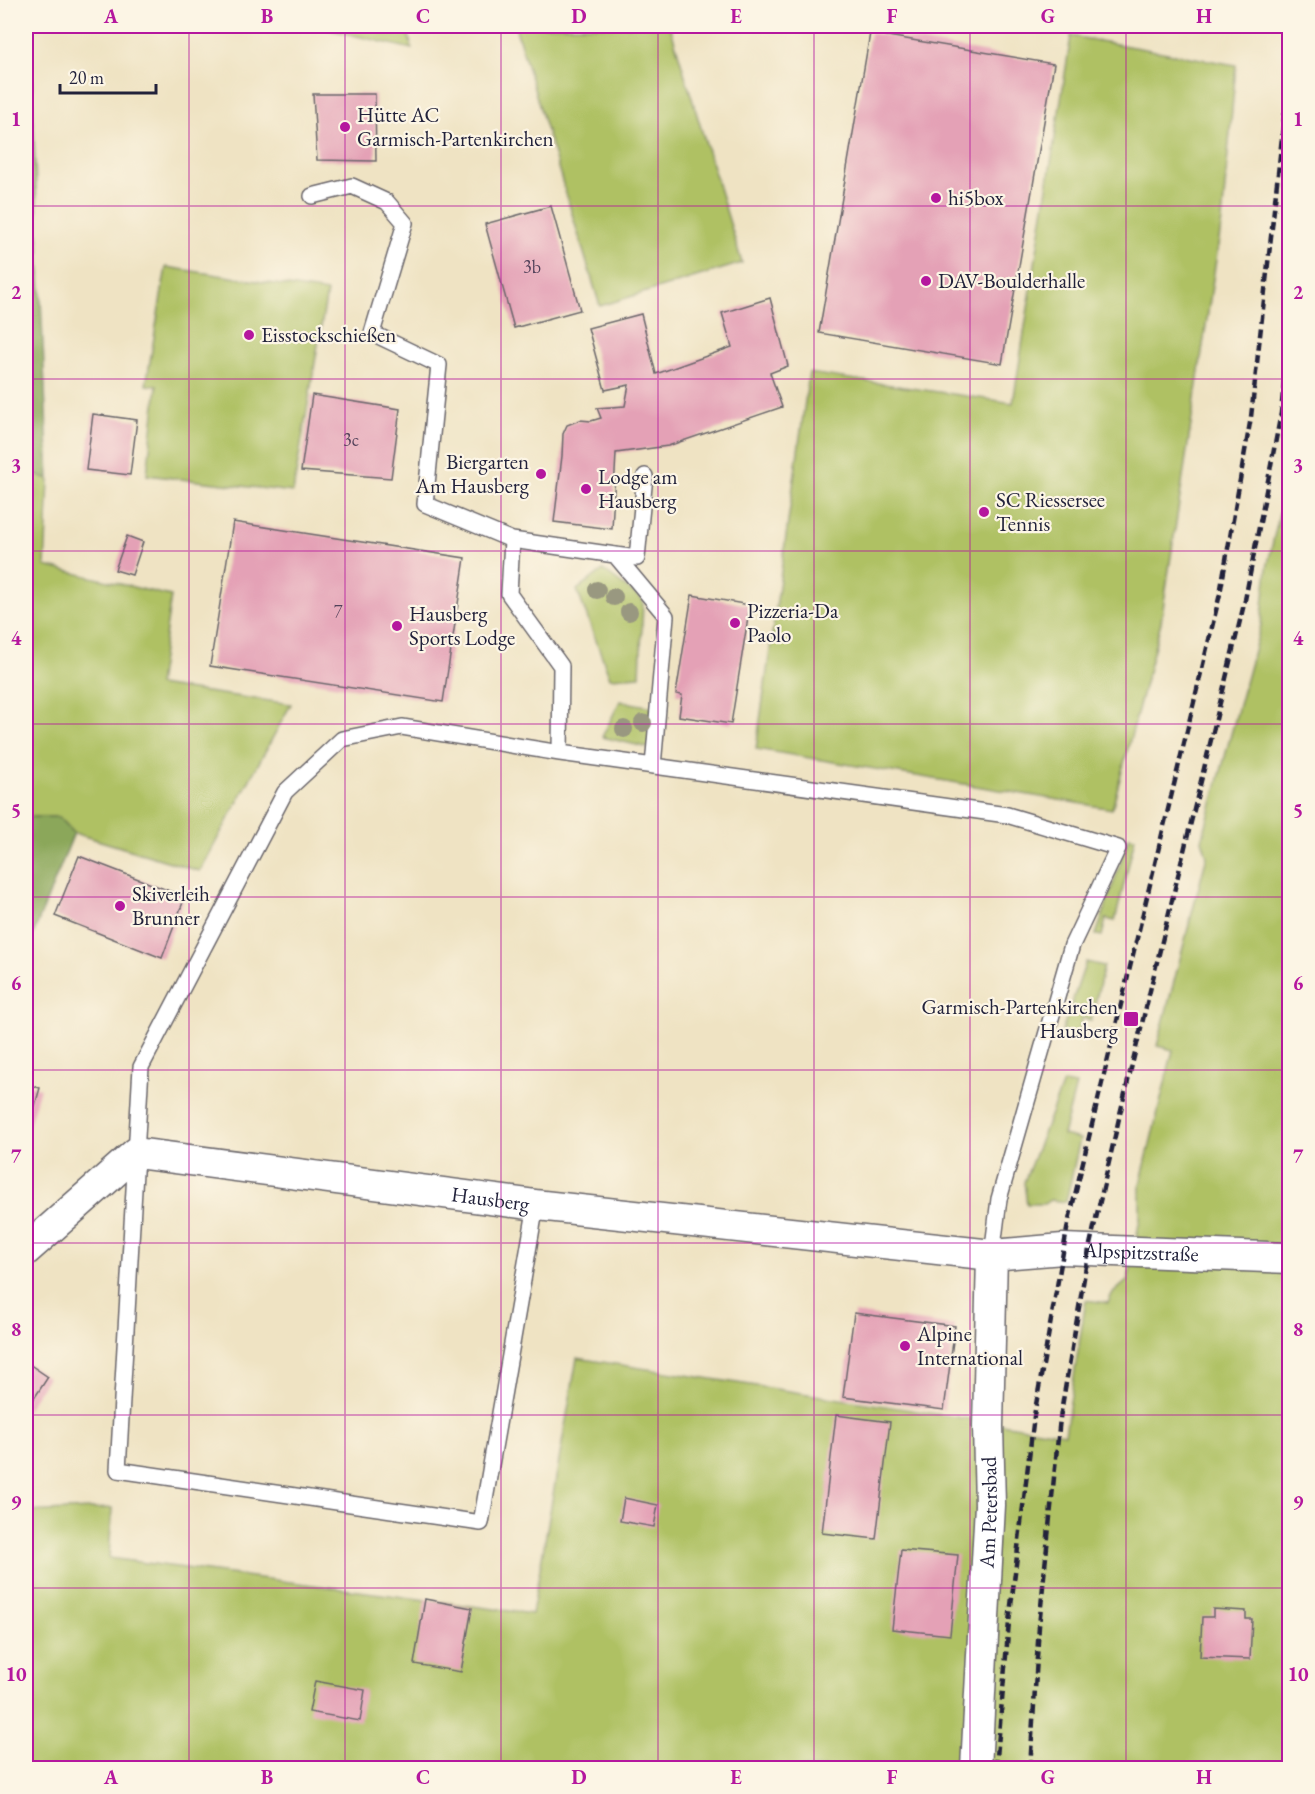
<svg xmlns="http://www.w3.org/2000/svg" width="1315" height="1794" viewBox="0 0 1315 1794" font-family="'EB Garamond',serif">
<rect width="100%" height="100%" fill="#fcf5e5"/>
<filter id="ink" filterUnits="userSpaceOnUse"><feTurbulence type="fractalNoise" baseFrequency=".0167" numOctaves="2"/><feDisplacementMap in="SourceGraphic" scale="12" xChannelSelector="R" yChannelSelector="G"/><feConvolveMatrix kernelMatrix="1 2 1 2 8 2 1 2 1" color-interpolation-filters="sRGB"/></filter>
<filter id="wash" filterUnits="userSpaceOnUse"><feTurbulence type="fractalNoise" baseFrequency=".008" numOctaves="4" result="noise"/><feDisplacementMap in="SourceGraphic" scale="24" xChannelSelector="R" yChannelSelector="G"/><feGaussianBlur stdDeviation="1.35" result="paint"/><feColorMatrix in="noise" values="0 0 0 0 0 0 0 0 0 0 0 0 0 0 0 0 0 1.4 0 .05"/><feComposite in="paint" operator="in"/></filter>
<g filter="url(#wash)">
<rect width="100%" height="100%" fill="#efe3c3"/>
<path fill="#afc164" stroke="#687250" stroke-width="1.5" d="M314 26H407L412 49Z
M515 26H670L742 263 600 306Z
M1071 36 1236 65 1222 220 1161 622 1112 809 756 749 809 373 1013 403Z
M166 267 327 292 293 492 147 475 157 386 146 385Z
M1289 470V1768H26V1512L112 1508 109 1558 532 1614 577 1358 1065 1434 1086 1300 1108 1303 1112 1294 1128 1280 1140 1219V1185L1173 1050 1157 1046 1207 856 1202 840 1261 625 1267 568Z
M26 471 49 479 45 566 171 596 158 685 291 704 200 871 74 833 59 817H26Z
M603 570 643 600 640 676 610 678 577 590Z
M620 701 658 708 654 749 602 737Z
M1129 837 1135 838 1115 921 1106 919 1102 936 1096 935Z
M1086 962 1104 966 1091 1020 1082 1018 1078 1035 1062 1031Z
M1063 1083 1076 1085 1063 1135 1080 1139 1066 1202 1050 1200 1044 1204H1027L1024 1182Z"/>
<path fill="#8ba75a" stroke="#56644a" stroke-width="1.5" d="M26 26H29L49 479 26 471Z
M26 817H59L74 833 26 952Z"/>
<g id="blocks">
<path fill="#e4a1b6" d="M870 33 1054 64 1002 364 819 333Z
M313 94H375L376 161 317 160Z
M551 206 580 310 514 328 485 224Z
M770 298 788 366 770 373 782 407 668 446 616 453 612 529 554 522 562 456 563 434 567 425 580 420 591 421 601 418 597 408 625 406 629 385 605 390 588 328 641 314 656 374 732 347 722 313Z
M312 395 400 409 391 478 301 471Z
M93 414 137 420 130 475 86 470Z
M233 522 465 558 443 702 210 666Z
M127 536 143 542 132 575 115 570Z
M692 595 750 605 731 724 679 716 682 695 676 694Z
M79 856 185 897 162 958 55 916Z
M26 1084 40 1088 26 1136Z
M854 1313 955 1326 944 1410 843 1397Z
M26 1362 48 1377 26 1411Z
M836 1415 890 1422 876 1539 822 1533Z
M624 1498 658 1505 654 1527 620 1521Z
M901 1550 958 1555 950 1635 892 1629Z
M425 1599 472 1608 461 1672 414 1664Z
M1213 1609 1246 1611V1619H1252L1250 1659 1200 1657 1202 1617H1213Z
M315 1681 365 1690 360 1721 309 1712Z"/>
</g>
</g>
<g filter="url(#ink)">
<use href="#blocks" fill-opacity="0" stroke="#6a666b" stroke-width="1.5"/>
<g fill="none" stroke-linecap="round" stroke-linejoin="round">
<defs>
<path id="service" d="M312 196 352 186 387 202 405 223 372 333 439 365 425 504 512 540 509 594 561 666 560 753
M512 540 615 555 666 616 653 766
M615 555 637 558 645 476
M536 1205 481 1523 118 1470 141 1067 285 792 342 739 402 727 560 753 1007 815 1118 848 1072 945 999 1199 992 1255"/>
<g id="minor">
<path id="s1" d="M26 1250 136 1153 536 1205 992 1255 1063 1249 1290 1258"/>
<path id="s2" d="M976 1768 990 1505 988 1426 992 1255"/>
</g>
</defs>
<use href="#service" stroke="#6a666b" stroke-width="18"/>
<use href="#minor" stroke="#6a666b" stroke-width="33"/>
<use href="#service" stroke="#fff" stroke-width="15"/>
<use href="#minor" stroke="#fff" stroke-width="30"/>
<path stroke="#22223b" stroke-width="4.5" stroke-dasharray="9 4.5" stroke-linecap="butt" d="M996 1768 1009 1622 1034 1416 1068 1224 1220 594 1251 417 1290 65
M1030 1768 1039 1626 1060 1418 1089 1249 1120 1114 1245 600 1281 413 1290 322"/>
</g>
<g fill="#999880">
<circle cx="597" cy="590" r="9"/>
<circle cx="614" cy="597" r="9"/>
<circle cx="629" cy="612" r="9"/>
<circle cx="643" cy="723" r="9"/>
<circle cx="624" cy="729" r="9"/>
</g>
</g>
<path fill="none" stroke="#b5179e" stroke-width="1.5" stroke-opacity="0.55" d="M189 26V1768M345 26V1768M501 26V1768M658 26V1768M814 26V1768M970 26V1768M1126 26V1768M26 206H1290M26 379H1290M26 551H1290M26 724H1290M26 897H1290M26 1070H1290M26 1243H1290M26 1415H1290M26 1588H1290"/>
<g fill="#b5179e" stroke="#fcf5e5" stroke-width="2">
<circle cx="345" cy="127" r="6"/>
<circle cx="936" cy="198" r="6"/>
<circle cx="926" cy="281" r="6"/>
<circle cx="249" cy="335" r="6"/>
<circle cx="541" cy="474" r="6"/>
<circle cx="586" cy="489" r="6"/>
<circle cx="984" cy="512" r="6"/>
<circle cx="735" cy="623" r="6"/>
<circle cx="397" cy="626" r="6"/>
<circle cx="120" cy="906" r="6"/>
<rect x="1123" y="1011" width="16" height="16" rx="3"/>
<circle cx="905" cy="1346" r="6"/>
</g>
<g text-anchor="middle" stroke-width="4.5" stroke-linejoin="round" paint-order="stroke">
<g font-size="18" fill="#52425a">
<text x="532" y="273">3b</text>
<text x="351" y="446">3c</text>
<text x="338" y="618">7</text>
</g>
<g font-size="21" fill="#22223b" stroke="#fcf5e5" text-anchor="start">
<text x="357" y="122">Hütte AC<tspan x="357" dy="24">Garmisch-Partenkirchen</tspan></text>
<text x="948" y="205">hi5box</text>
<text x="938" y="288">DAV-Boulderhalle</text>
<text x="261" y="342">Eisstockschießen</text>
<text x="529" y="469" text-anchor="end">Biergarten<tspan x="529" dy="24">Am Hausberg</tspan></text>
<text x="598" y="484">Lodge am<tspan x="598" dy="24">Hausberg</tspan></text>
<text x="996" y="507">SC Riessersee<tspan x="996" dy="24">Tennis</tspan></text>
<text x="747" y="618">Pizzeria-Da<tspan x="747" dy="24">Paolo</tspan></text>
<text x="409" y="621">Hausberg<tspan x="409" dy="24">Sports Lodge</tspan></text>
<text x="132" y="901">Skiverleih<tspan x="132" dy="24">Brunner</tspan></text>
<text x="1118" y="1014" text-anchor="end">Garmisch-Partenkirchen<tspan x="1118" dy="24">Hausberg</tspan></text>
<text x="917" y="1341">Alpine<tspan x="917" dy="24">International</tspan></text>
</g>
<g font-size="21" fill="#22223b" stroke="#fcf5e5">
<text dy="7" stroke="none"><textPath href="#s1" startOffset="504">Hausberg</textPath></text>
<text dy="7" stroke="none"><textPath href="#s1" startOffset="1158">Alpspitzstraße</textPath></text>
<text dy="7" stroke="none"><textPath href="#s2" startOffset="256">Am Petersbad</textPath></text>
</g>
</g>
<rect width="1315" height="1794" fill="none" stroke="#fcf5e5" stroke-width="66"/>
<path d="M60 84v9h96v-9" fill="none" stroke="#22223b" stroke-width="3"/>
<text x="69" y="84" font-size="18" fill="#22223b" stroke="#fcf5e5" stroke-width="4.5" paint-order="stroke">20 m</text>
<rect x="33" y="33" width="1249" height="1728" fill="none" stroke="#b5179e" stroke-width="2"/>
<g font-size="20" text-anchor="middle" font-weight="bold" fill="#b5179e">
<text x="111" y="23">A</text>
<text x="267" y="23">B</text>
<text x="423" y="23">C</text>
<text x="579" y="23">D</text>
<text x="736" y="23">E</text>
<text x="892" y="23">F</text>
<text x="1048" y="23">G</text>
<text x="1204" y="23">H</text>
<text x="16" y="126">1</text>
<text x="1298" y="126">1</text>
<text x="16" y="299">2</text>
<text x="1298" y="299">2</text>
<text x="16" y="472">3</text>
<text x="1298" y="472">3</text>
<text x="16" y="645">4</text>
<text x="1298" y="645">4</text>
<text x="16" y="817">5</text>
<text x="1298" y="817">5</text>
<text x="16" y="990">6</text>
<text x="1298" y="990">6</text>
<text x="16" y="1163">7</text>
<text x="1298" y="1163">7</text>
<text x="16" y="1336">8</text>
<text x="1298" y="1336">8</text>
<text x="16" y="1509">9</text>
<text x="1298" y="1509">9</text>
<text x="16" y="1681">10</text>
<text x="1298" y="1681">10</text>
<text x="111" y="1784">A</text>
<text x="267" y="1784">B</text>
<text x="423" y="1784">C</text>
<text x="579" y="1784">D</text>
<text x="736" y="1784">E</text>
<text x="892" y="1784">F</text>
<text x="1048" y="1784">G</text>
<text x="1204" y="1784">H</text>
</g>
</svg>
